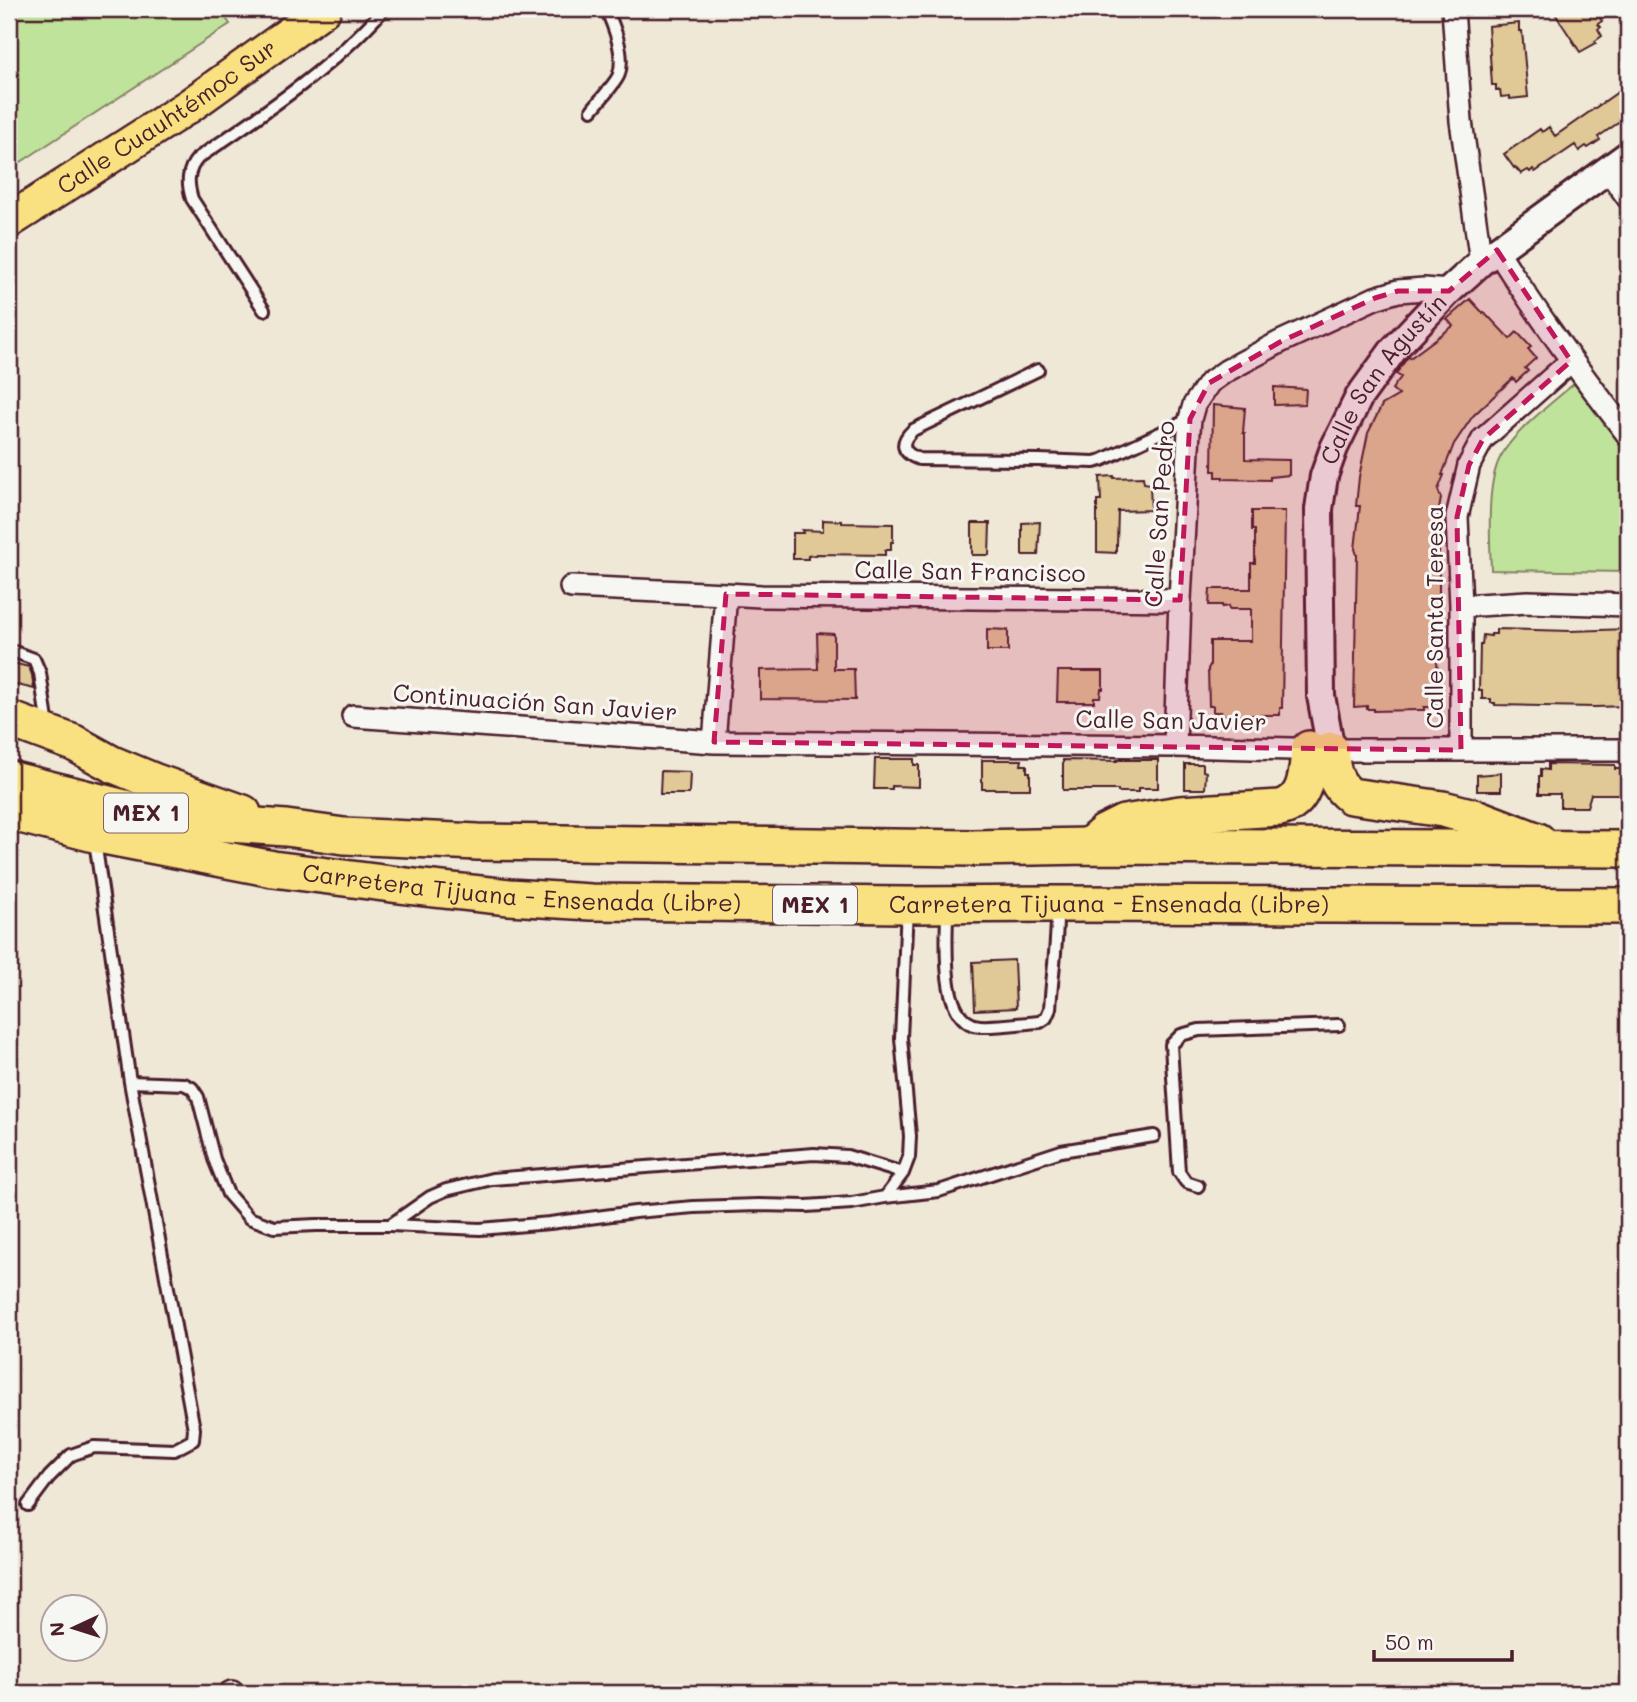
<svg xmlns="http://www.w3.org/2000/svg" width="1637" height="1702" viewBox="0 0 1637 1702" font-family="Mali,sans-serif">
<rect width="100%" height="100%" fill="#efe8d7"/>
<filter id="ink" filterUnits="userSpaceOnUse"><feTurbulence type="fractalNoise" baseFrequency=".0143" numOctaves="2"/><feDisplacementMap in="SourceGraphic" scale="14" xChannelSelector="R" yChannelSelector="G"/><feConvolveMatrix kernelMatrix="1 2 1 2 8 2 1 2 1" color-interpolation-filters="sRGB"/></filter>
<g filter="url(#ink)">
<path fill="#c0e39c" stroke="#858164" stroke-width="2" d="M9 9H219L230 24 9 170Z
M1576 382 1628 448V572L1491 570C1490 539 1486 485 1500 458 1512 433 1554 401 1576 382Z"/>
<path fill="#e0c897" stroke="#4a1f2b" stroke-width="2" d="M1552 9H1594L1602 21 1598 24 1601 27 1598 29 1602 36 1595 41 1596 43 1580 52Z
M1519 23V31H1522L1528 97 1510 99V96L1501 97 1500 90H1496V85H1492L1488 26Z
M1628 85V116L1598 137 1600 140 1588 148 1586 146 1579 151 1575 145 1535 172 1533 169 1530 172 1528 170 1521 174 1515 167 1514 168 1504 154 1540 129 1542 132 1549 127 1555 136Z
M1470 299 1483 313 1484 312 1489 318H1490L1510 339 1517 332 1531 347 1528 349 1536 358 1525 368 1528 371 1516 382 1513 378 1473 416 1454 444 1442 475H1444L1438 490 1441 498 1437 522H1439V607L1438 623H1436L1438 639 1436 642 1438 678H1435L1437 696 1435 707H1424V710H1417L1374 711V709H1367V706L1354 707 1357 555 1355 549 1360 506H1356L1359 477 1368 433 1382 405 1399 395 1392 389 1401 377 1396 374 1405 361 1409 356 1410 358 1453 326 1447 319Z
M1274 387 1306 389 1305 404 1274 405Z
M1213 405 1245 408 1243 433H1245V459L1289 460V475L1270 477V480L1223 479V477H1216V471H1212Z
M1114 476V478L1143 477 1144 483 1150 484 1151 510 1118 511 1117 545H1116V553L1097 552V501H1101L1100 477Z
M1252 511H1285L1282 708H1280V715H1220L1221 712H1213V706H1209L1208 669 1210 665V641H1251V609H1229V606L1222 607V605H1209L1210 589H1251V563H1255V530H1252Z
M823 520 842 521V523L893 524V542H891V550H885V555L816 554V555L808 556V559H793V533H803L802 530 823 531Z
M1040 522 1038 555H1022V523Z
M972 523H990L989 555H972Z
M987 629 1008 630V651H987Z
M1496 629 1571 631 1628 629V706L1595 707 1495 705V703H1491V699H1482V691H1479L1480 645H1482L1483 635 1491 636V634H1496Z
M817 633 834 634V669H854L855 700 760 699V670L818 669Z
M9 662 29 667 32 675 34 689 9 683Z
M1058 671H1103V689H1101L1100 697H1094V702H1057Z
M875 759H914V765H919V787L892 786V789H874Z
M982 760H1022L1021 765H1027V772H1030V789H982Z
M1063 760 1117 761V760H1158V788H1138V792H1118V790H1063Z
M1185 764H1203V771L1206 772 1205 789H1185Z
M1548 764 1615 765V769H1628V794H1591L1587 807H1560V794H1539V776H1541V769L1548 770Z
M661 771 690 772 689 794H660Z
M1501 773V791H1477V775Z
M1014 960 1016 1008 975 1010 973 962Z"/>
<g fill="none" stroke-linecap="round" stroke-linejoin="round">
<defs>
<path id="service" d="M592 110C598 102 617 82 619 74 625 55 614 26 606 9
M264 310 192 199C187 183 187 170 198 158 264 113 331 69 384 9
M1038 370 913 430C899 443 902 453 919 459L1039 460 1094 462 1102 460 1190 419
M9 650 34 659 40 673 48 727
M95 841 130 1082 184 1084 192 1088 198 1097 214 1159 228 1194 249 1218 274 1227 316 1225H390L480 1229 550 1223 635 1212 694 1207 758 1205 806 1206 852 1203 885 1197 903 1173 909 1157 910 1136 901 1038 907 908
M947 911C947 940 939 1023 980 1026 998 1027 1022 1023 1040 1022L1046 1018 1050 1009C1052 975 1058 941 1057 907
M1198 1186 1186 1182 1179 1172 1171 1045 1181 1035 1199 1030 1339 1025
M885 1197 939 1191 1061 1151 1154 1136
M390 1225 430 1197 446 1190 492 1179 814 1154 847 1156 903 1173
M28 1505 49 1477 71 1455 94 1447 174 1450 193 1440 194 1429 130 1082"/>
<path id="minor" d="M1453 9 1461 121 1481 262
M1608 170 1628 198
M1497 250C1537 315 1582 375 1628 435
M571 587 726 594
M1461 606 1528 602 1628 605
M353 716 714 742 1175 746 1331 750H1628
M714 742 726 594 761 596 1180 600
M1175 746 1180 600 1189 431 1190 419 1194 405 1209 383 1226 371 1280 342 1375 298 1398 291 1424 289 1449 291
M1461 750V606L1457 517 1469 465 1483 439 1571 361
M230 1693 232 1692"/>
<g id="tertiary">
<path id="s1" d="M1331 750 1321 696 1319 509 1324 476 1334 448 1359 397 1394 349 1449 291 1481 262 1628 155"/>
</g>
<g id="primary">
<path id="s2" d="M9 221 189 106 324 9"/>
</g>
<g id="trunk">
<path d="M9 719 74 743 112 764 153 781 243 813"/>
<path d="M1331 750C1331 769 1335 785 1351 796L1443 809 1478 818 1538 841"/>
<path d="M9 779 172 820 286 828 344 836 478 842 972 848 1089 846 1628 849"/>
<path id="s3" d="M9 812 94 834 273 869 415 887 509 897 591 902 907 905 1057 904 1628 906"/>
<path d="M1090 845 1104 833 1124 823 1180 814 1280 808C1307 802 1307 772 1309 749"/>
</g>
</defs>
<use href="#service" stroke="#4a1f2b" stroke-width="16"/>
<use href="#minor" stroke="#4a1f2b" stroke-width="26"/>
<use href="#tertiary" stroke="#4a1f2b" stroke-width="32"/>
<use href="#primary" stroke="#4a1f2b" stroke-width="38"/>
<use href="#trunk" stroke="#4a1f2b" stroke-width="40"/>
<use href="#service" stroke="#f6f6f2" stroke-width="10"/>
<use href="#minor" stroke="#f6f6f2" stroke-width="21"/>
<use href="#tertiary" stroke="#f6f6f2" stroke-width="26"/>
<use href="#primary" stroke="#f9e181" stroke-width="33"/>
<use href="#trunk" stroke="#f9e181" stroke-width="35"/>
</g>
</g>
<path fill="#c2185b" fill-opacity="0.2" stroke="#c2185b" stroke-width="5" stroke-dasharray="14 9" stroke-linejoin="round" d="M1497 250 1571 361 1483 439 1469 465 1457 517 1461 750 714 742 726 594 1180 600 1190 419 1209 383 1280 342 1375 298 1398 291H1449Z"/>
<g text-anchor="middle" stroke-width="6" stroke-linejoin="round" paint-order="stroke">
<g fill="#f6f6f2" stroke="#7e6067" stroke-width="2">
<rect x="104" y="793.5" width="84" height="39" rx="5"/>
<rect x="773" y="885.5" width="84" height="39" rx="5"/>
</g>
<g font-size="23" font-weight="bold" fill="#4a1f2b">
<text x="146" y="821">MEX 1</text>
<text x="815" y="913">MEX 1</text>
</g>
<g font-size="24" fill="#4a1f2b" stroke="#f6f6f2">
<text dy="8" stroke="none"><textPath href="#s2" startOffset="189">Calle Cuauhtémoc Sur</textPath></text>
<text dy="8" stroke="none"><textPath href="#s1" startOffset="390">Calle San Agustín</textPath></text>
<text transform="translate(1160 514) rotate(-86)" y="8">Calle San Pedro</text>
<text transform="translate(970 572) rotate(1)" y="8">Calle San Francisco</text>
<text transform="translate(1435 617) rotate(-90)" y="8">Calle Santa Teresa</text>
<text transform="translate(535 703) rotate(4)" y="8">Continuación San Javier</text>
<text transform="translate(1171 721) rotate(1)" y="8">Calle San Javier</text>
<text dy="8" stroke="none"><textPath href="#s3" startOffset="520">Carretera Tijuana - Ensenada (Libre)</textPath></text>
<text dy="8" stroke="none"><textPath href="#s3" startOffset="1108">Carretera Tijuana - Ensenada (Libre)</textPath></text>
</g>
</g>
<rect width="1637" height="1702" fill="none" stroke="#f6f6f2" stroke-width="35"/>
<rect x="18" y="18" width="1602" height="1667" fill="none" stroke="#4a1f2b" stroke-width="2.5" filter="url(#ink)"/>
<g transform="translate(74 1628) rotate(266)"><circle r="33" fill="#f6f6f2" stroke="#b1a0a2" stroke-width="2"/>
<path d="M0-5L12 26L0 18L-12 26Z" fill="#4a1f2b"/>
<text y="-10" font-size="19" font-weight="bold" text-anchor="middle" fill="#4a1f2b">N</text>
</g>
<path d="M1374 1650v10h138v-10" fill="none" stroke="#4a1f2b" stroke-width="3.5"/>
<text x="1385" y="1650" font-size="21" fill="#4a1f2b" stroke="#f6f6f2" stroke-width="5" paint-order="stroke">50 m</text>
</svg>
